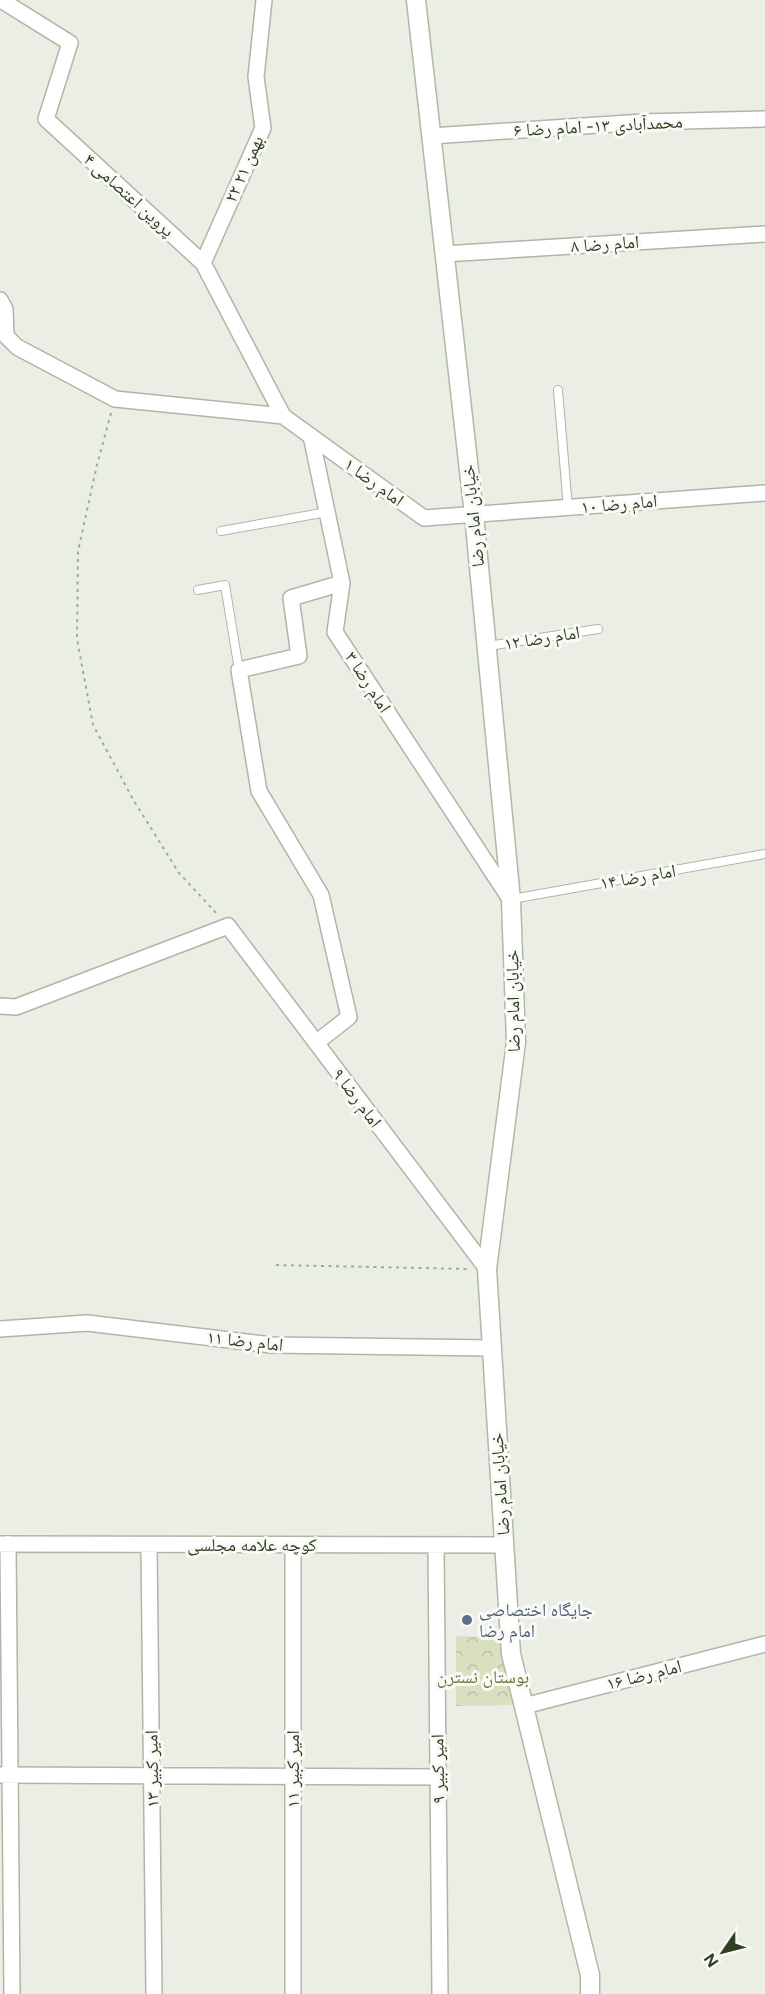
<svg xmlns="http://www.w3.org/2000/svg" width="765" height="1994" viewBox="0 0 765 1994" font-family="Figtree,'Noto Naskh Arabic',sans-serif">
<defs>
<pattern id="park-crowns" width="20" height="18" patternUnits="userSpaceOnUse" patternTransform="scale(1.5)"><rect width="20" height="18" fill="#dadfbf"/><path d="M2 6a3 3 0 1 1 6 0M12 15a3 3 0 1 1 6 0" fill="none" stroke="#bbc0a4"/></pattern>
</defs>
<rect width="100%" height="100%" fill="#ebeee5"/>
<path fill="url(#park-crowns)" d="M456 1636 505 1638 517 1705 456 1706Z"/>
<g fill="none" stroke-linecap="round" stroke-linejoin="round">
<defs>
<path id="lane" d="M558 390 568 508
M221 531 327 512
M198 590 225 585 239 670
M488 646 598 629
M512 899 765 854"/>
<path id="street" d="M1 0 70 43 46 119 203 263 283 416 424 518 765 493
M431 136 643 122 765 119
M444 254 765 234
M203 263 263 128 256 77 264 0
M0 300 5 309 6 336 17 347 115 399 283 416
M311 436 342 583 335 632 510 899
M0 1006 16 1007 228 926 487 1269
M316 1043 349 1017 321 895 259 791 239 670 299 656 291 598 342 583
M0 1329 87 1323 272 1345 491 1348
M0 1544 504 1545
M8 1544 12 1994
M149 1545 154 1994
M436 1545 440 1994
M524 1706 765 1644
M0 1775 438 1777
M293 1994V1545"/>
<path id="secondary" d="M416 0 474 515 511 900 516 1042 487 1269 511 1654 590 1975V1994"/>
</defs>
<use href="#lane" stroke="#afb6a7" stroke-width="10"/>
<use href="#street" stroke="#afb6a7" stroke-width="18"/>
<use href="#secondary" stroke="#aebaa4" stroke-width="21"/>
<path stroke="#99b186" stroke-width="2" stroke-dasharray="3 4.5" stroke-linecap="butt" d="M111 413 97 465 78 551 77 639 93 725 134 801 179 873 218 915
M276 1265 468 1269"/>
<use href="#lane" stroke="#fff" stroke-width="8"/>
<use href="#street" stroke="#fff" stroke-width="15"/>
<use href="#secondary" stroke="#fff" stroke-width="18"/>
</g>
<circle fill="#5c6f8a" stroke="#f9faf6" stroke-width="2" cx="467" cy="1620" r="6"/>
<g text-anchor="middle" stroke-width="6" stroke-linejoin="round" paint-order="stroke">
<g font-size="18" fill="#304024" stroke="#f9faf6">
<text transform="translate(598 126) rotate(-3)" y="6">محمدآبادی ۱۳- امام رضا ۶</text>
<text transform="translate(244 169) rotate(-66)" y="6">۲۲ بهمن ۲۱</text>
<text transform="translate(129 195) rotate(42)" y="6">پروین اعتصامی ۴</text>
<text transform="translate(605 244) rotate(-4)" y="6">امام رضا ۸</text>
<text transform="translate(374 482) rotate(36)" y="6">امام رضا ۱</text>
<text transform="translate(619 504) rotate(-5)" y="6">امام رضا ۱۰</text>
<text transform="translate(473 516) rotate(-96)" y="6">خیابان امام رضا</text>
<text transform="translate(542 638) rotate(-9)" y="6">امام رضا ۱۲</text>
<text transform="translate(368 682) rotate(57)" y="6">امام رضا ۳</text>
<text transform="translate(638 877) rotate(-10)" y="6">امام رضا ۱۴</text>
<text transform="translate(513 1001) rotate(-91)" y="6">خیابان امام رضا</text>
<text transform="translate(357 1098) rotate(53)" y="6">امام رضا ۹</text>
<text transform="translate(245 1341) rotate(6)" y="6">امام رضا ۱۱</text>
<text transform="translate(500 1484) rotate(-94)" y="6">خیابان امام رضا</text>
<text x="252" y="1551">کوچه علامه مجلسی</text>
<text transform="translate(644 1675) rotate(-14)" y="6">امام رضا ۱۶</text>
<text transform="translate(152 1769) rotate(-91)" y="6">امیر کبیر ۱۳</text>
<text transform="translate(293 1769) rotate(-90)" y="6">امیر کبیر ۱۱</text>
<text transform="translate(438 1769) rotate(-91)" y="6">امیر کبیر ۹</text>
</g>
<g font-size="18" fill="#4e5e75" stroke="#f9faf6" text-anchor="start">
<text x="479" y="1616">جایگاه اختصاصی<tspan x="479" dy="21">امام رضا</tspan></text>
</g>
<g font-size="18" fill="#64772f" stroke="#f9faf6">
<text x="483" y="1683">بوستان نسترن</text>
</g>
</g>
<g transform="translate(723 1952) rotate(235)" stroke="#f9faf6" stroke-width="4.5" paint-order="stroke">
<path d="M0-4.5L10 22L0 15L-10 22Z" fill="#304024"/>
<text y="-9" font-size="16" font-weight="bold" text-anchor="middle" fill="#304024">N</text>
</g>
</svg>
